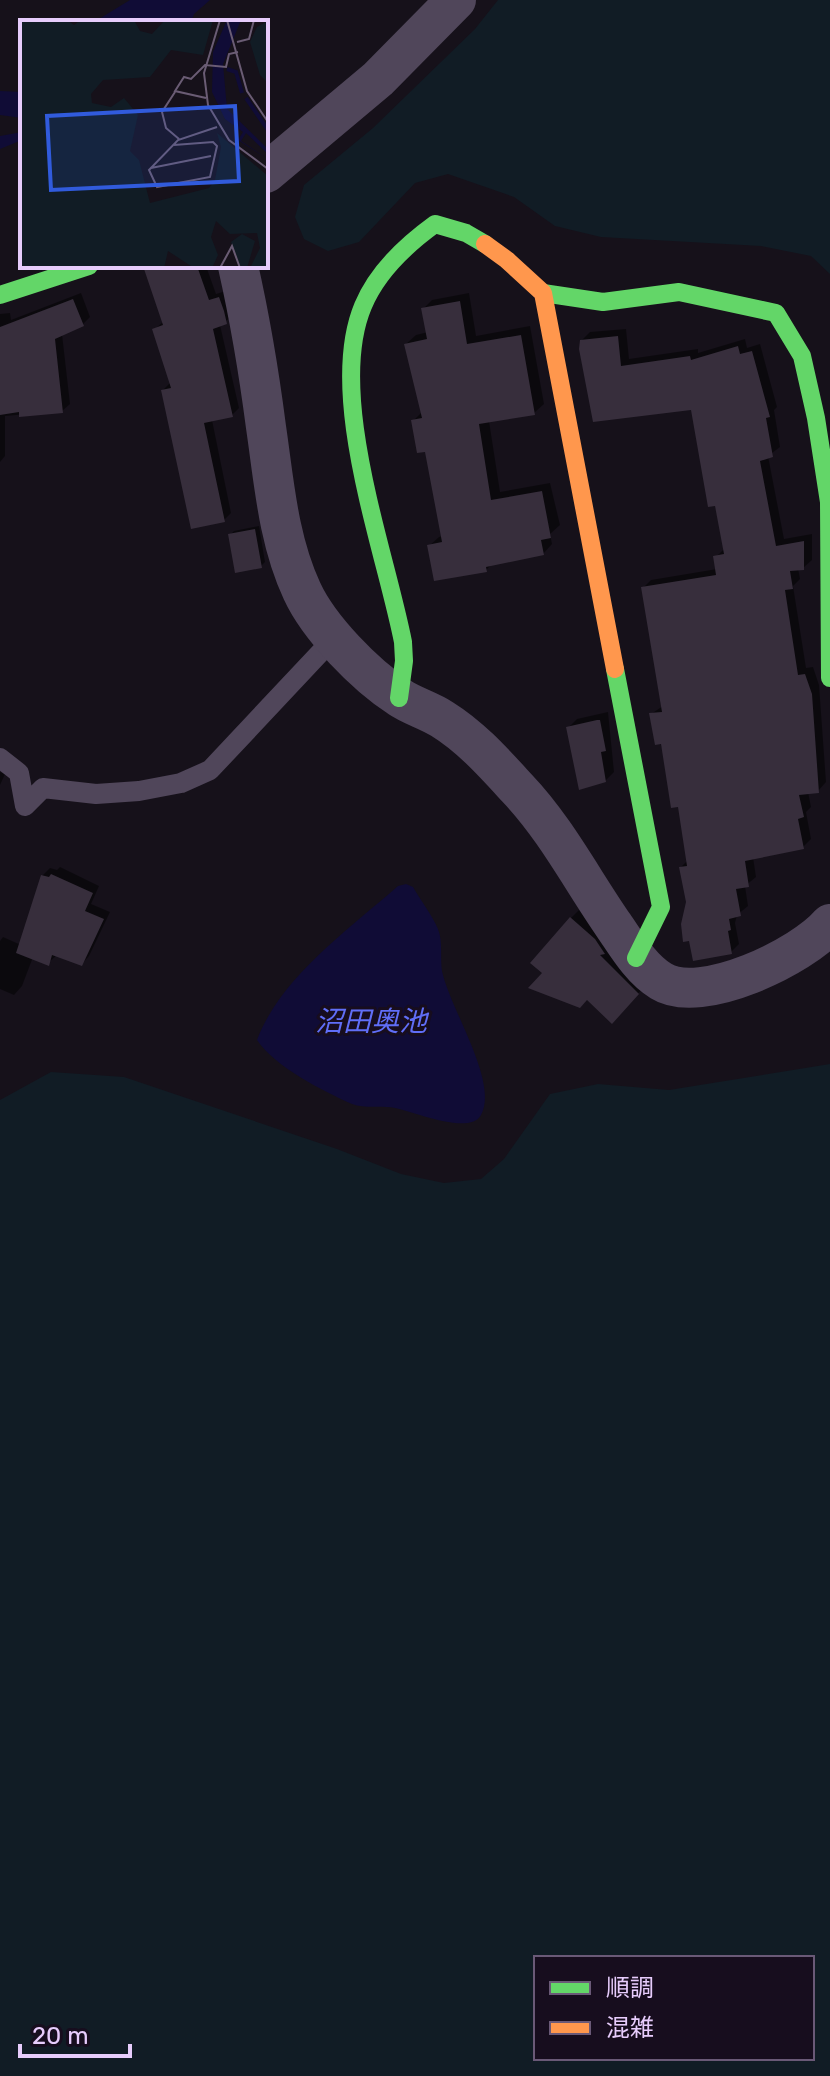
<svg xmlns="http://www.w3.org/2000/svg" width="830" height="2076" viewBox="0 0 830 2076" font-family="Rubik,'Noto Sans JP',sans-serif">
<rect width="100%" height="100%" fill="#16111a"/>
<path fill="#111c25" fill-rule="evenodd" d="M498 0H830V274L811 256 761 246 601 237 555 226 514 197 448 174 415 183 359 242 328 251 304 239 295 217 304 185 373 128 475 29Z
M830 1064V2076H0V1100L51 1072 124 1077 337 1149 401 1174 444 1183 481 1179 504 1159 550 1094 598 1084 669 1090ZM536 1958H812V2058H536Z"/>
<path fill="#100c36" d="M130 0H210L194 14 191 22H94Z
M0 91 22 92V118L0 115Z
M22 132V140L0 149V136Z
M406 884 413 887C421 901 432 915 438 929 443 941 440 958 442 971 450 1009 499 1082 481 1115 470 1136 412 1111 395 1108 381 1105 365 1109 352 1104 323 1091 275 1067 257 1040 280 978 349 929 398 886Z"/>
<path fill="#0007" d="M152 266H206L216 294 226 291 233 316 220 325 239 408 232 415 212 420 231 513 224 520 163 390 171 382 155 329 164 321Z
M81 293 90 317 83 324 62 334 70 404 62 411 5 416V456L0 462V314L10 313 11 320Z
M469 293 476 336 530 326 544 404 534 413 489 421 500 492 550 483 560 525 550 534 552 544 543 554 492 564 486 570 429 546 439 537 443 536 427 450 413 421 422 412 406 344 416 335 428 332 423 309 432 300Z
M626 329 629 359 698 349V353L745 339 747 348 760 344 777 407 774 410 780 447 768 456 784 539 812 534V560L803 568H798L800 579 793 586 806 668 813 667 819 685 826 782 818 791 808 792 811 807 806 812 811 839 803 847 753 857 756 877 745 886 748 906 737 915 735 923 739 944 731 952 688 902 681 867 688 860 680 805 651 714 663 706 643 588 651 580 717 569 716 557 725 548 692 408 595 420 582 340 590 332Z
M259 526 265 562 261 566 230 535 234 531Z
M608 712 614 772 605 781 569 727 577 719Z
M0 772 5 774 0 785Z
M60 867 99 886 91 904 110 912 89 956 82 964 56 956 48 963 33 957 22 986 14 995 0 989V941L3 937 21 945 42 876 50 868 57 870Z
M579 910 603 931 646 985 620 1013 545 973 571 918Z"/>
<path fill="#372e3c" d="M143 266H197L209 300 219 297 224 311 227 324 213 329 233 417 204 423 225 522 191 529 161 390 171 388 152 329 163 325Z
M73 299 84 326 55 339 63 413 19 417V412L0 415V327Z
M460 301 467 344 521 335 535 415 479 424 491 500 542 491 551 538 541 540 544 555 486 567 487 572 434 581 427 545 442 542 425 452 417 453 411 420 422 418 404 344 427 339 421 308Z
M618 336 621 366 690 356 691 360 738 346 740 354 752 351 770 417 766 418 773 457 760 461 776 546 804 541V570L790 571 793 589 785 590 798 675 805 674 812 694 819 793 799 795 804 817 798 819 804 849 745 861 749 887 736 889 741 916 729 919 731 930 728 931 732 954 693 961 689 941 683 942 681 924 686 902 679 867 687 866 678 807 671 808 661 744 655 745 649 713 662 712 641 587 716 575 713 556 724 554 715 506 708 507 691 410 593 422 579 349 580 340Z
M255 529 262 568 235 573 228 534Z
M597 720H600L606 751 601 752 606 782 579 790 566 727Z
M51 874 93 893 85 911 104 919 82 966 52 955 49 966 16 953 41 875 49 877Z
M570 917 595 939 605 954 600 955 639 994 612 1024 587 1000 580 1008 528 988 542 973 530 963Z"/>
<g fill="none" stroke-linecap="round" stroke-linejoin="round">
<path stroke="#50465a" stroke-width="20" d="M0 758 19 773 25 806 43 788 96 794 139 791 181 783 210 770 334 638"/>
<path stroke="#50465a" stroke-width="40" d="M266 173 378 79 456 0
M238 266C250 319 259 373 266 427 274 481 278 540 302 591 319 628 365 675 399 697 412 706 428 710 442 719 471 737 494 763 517 788 556 829 582 880 614 926 627 945 641 969 661 981 701 1006 803 956 830 924"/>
<path stroke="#63d668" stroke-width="18" d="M543 293 603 302 679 292 776 313 802 356 816 418 829 502 830 678
M0 295 89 266
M615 669 661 907 636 958
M399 698 404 661 403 642C385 550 326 394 363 306 377 272 406 245 435 224L466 233 485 244"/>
<path stroke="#ff974d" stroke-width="18" d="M485 244 507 260 543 293 615 669"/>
</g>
<g text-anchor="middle" stroke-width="6" stroke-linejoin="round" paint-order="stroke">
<g font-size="28" font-style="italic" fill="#606ef7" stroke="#170d1e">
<text x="371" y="1031">沼田奥池</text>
</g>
</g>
<g transform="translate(20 20)">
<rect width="248" height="248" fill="#16111a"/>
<path d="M0 0H47L54 5 61 0H114L120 11 132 14 145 0H193L183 35 151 30 130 57 83 60 71 74 72 83 91 87 104 78 118 95 110 131 119 140 130 183 189 168 195 160 201 127 197 113 248 156V248H230L240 228 237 213 210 214 196 201 191 217 198 235 192 248H174L148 231 144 248H0ZM248 1V63L240 55 230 22 237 7ZM222 214 235 221 227 248H221L211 222Z" fill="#111c25"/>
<path d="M207 0H221L203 44 207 89 248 129V134L226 113 221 121 248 139 218 120 223 112 205 99 192 72 193 32Z" fill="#100c36"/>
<path fill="none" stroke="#100c36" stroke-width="4" d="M207 49 216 52 222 73M226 78 248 110"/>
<path fill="none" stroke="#6a5c74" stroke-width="2" d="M200 0 184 53 188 85 209 120 248 149M207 0 227 71 248 102M217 22 229 19 234 0M155 72 142 92 146 108 159 119M186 78 155 71 164 57 171 59 185 45 206 47 209 34 218 32M154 125 193 122 197 126 190 157 137 167 129 150 158 120 197 107M131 148 191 136M200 248 212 226 220 248"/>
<path fill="#315bdc" fill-opacity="0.15" stroke="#315bdc" stroke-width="4" d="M215 86 219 161 31 170 27 96Z"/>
<rect width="248" height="248" fill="none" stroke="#e7ccfc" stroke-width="4"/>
</g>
<rect x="534" y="1956" width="280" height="104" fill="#170d1e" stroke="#6a5977" stroke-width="2"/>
<rect x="550" y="1982" width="40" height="12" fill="#63d668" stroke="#6a5977" stroke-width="2"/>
<text x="606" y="1996" font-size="24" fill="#e7ccfc">順調</text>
<rect x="550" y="2022" width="40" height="12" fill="#ff974d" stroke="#6a5977" stroke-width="2"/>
<text x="606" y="2036" font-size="24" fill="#e7ccfc">混雑</text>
<path d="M20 2044v12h110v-12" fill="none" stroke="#e7ccfc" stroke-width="4"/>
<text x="32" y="2044" font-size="24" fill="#e7ccfc" stroke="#170d1e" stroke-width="6" paint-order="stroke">20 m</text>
</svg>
